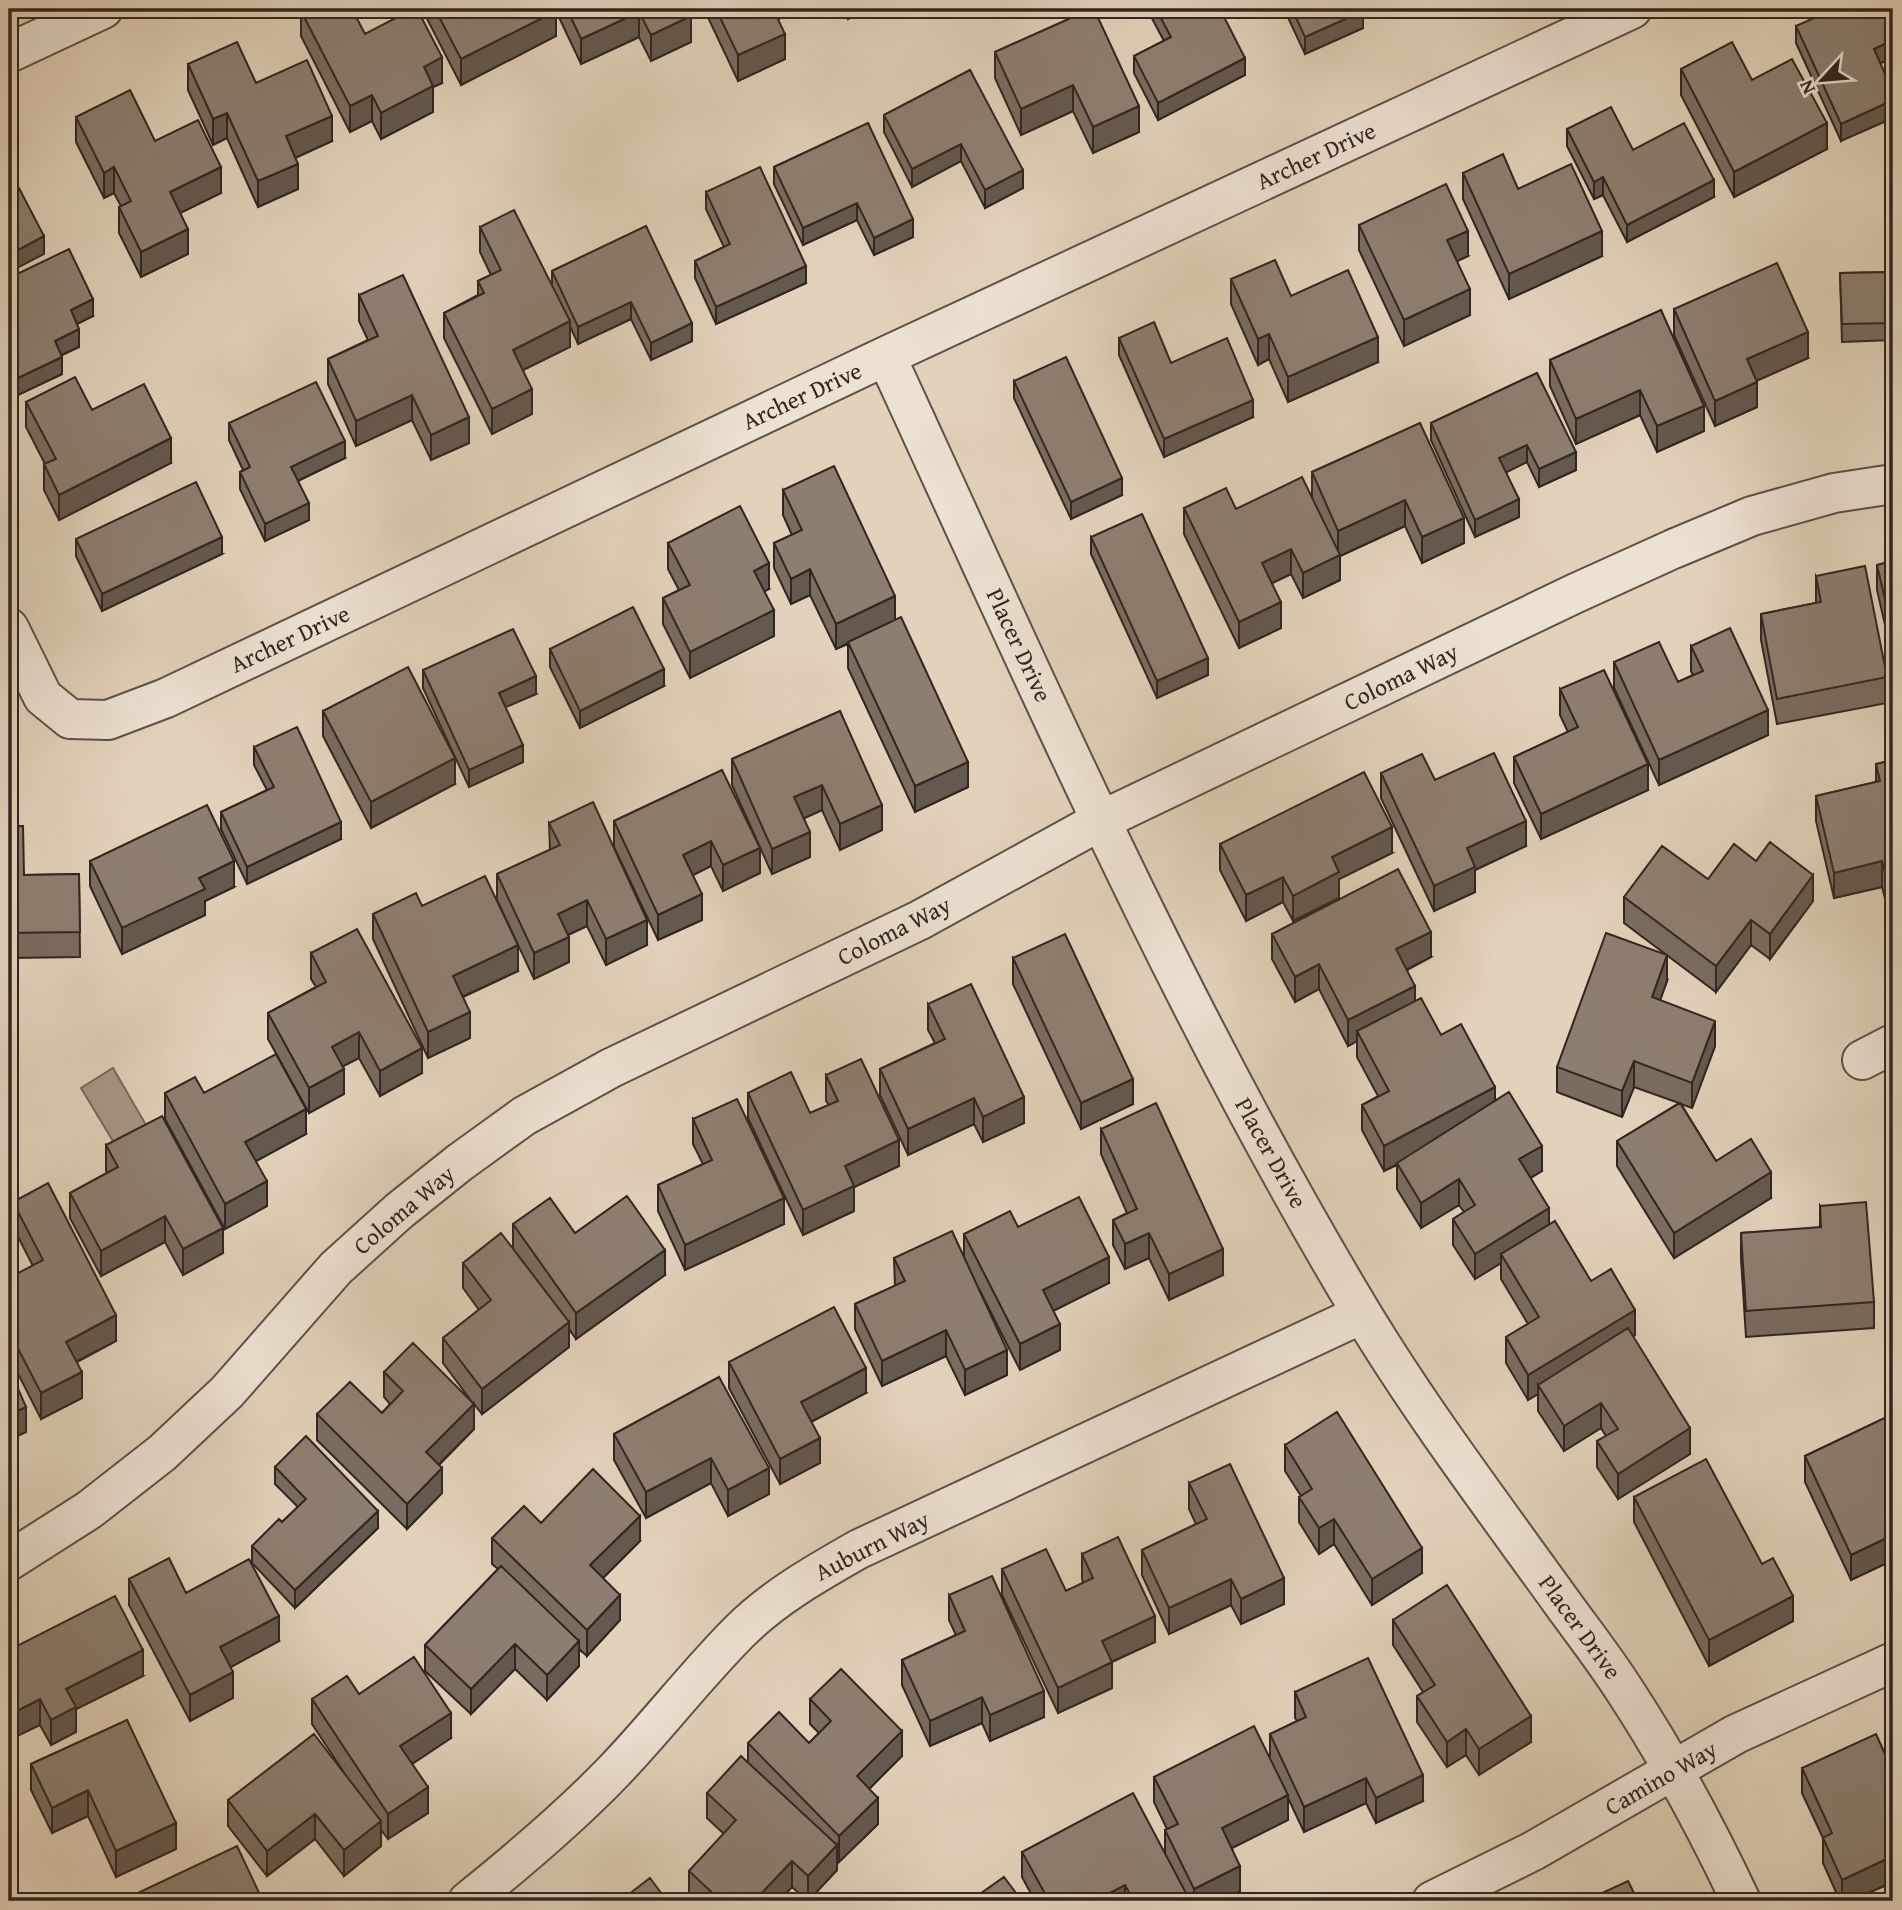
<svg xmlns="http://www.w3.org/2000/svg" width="1902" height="1910" viewBox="0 0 1902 1910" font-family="'Gentium Book Plus',serif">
<rect width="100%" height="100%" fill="#e2d2ba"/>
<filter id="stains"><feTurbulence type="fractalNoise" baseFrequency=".00286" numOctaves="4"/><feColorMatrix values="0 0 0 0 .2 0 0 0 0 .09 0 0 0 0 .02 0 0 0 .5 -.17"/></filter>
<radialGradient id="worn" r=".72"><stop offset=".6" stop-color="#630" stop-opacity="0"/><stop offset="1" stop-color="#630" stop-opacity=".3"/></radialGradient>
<path fill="#a69886" stroke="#776a5d" stroke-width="2" d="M113 1068 150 1132 119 1151 81 1088Z"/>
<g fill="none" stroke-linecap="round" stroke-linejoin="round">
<defs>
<path id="minor" d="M9 53 103 9
M886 356C1035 679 1177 1006 1361 1312 1422 1413 1494 1508 1563 1604 1584 1633 1606 1661 1625 1691 1669 1758 1707 1829 1741 1901
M9 628 43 697 70 719 108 720 166 698 886 356 1632 9
M1862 1060 1893 1044
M9 1561 89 1510 162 1453 227 1392 336 1268 399 1211 459 1163 524 1116 611 1068 920 920 1100 821 1576 593 1673 549 1752 516 1834 493 1893 484
M468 1901C519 1860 570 1817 615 1770 658 1725 696 1675 740 1631 774 1597 817 1573 859 1549L1362 1314
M1432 1901 1533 1851 1736 1734 1893 1662"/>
</defs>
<use href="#minor" stroke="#5d5146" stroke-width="42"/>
<use href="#minor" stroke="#ece2d2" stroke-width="38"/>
</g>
<path fill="#796d60" stroke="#312620" stroke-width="2" d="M422 9H555L556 11V9H687L691 42 651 61 639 37 581 64 556 11V36L461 85Z
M704 9H800L778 19 785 59 738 81Z
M843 9H871L848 19Z
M1091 9 1139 132 1093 153 1073 111 1021 135 995 78V52Z
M1147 9H1220L1245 75 1158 120 1134 73V56L1164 41Z
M1235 9H1258L1239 18Z
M1284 9H1362L1363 28 1305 54Z
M301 11 365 34 442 83 433 87V112L381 139 372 121 350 132 301 36Z
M1796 26 1880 63 1841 141 1796 43Z
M188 64 256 83 332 141 295 158 298 189 258 207 227 138 213 145 188 90Z
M1681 69 1752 80 1827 149 1734 197 1681 95Z
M970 70 1023 188 985 208 961 161 912 187 884 132V115Z
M76 117 155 141 221 193 180 213 188 254 141 277 119 233V207L121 206 114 193 104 198 76 142Z
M868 123 913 237 874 255 857 220 803 245 774 184V167Z
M1567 129 1633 150 1714 197 1627 242 1603 195 1594 199 1567 146Z
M1463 173 1518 189 1602 256 1509 299 1463 199Z
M706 192 806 283 716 324 695 278V261L724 247 706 209Z
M1359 225 1468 256 1457 261 1470 315 1404 346 1359 250Z
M646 226 692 341 651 360 631 319 578 344 570 326V347L523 370 532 414 492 434 444 338V313L478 295V281L491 275 480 252V227L552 286V271Z
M1893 272V340L1842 342 1840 273Z
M9 278 93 316 77 324 79 347 62 355V374L18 395 9 375Z
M1231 279 1291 296 1378 362 1288 402 1269 359 1258 365 1231 304Z
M359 295 469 443 431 460 412 420 356 446 328 384V359L368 340 359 321Z
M1674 309 1808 358 1756 381 1757 407 1715 426 1674 335Z
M1661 310 1704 431 1657 452 1640 415 1576 444 1550 386V360Z
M1119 338 1171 363 1253 417 1164 457 1119 355Z
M1537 373 1576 470 1539 487 1527 462 1506 472 1519 517 1475 537 1431 440V423Z
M1014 381 1122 495 1071 519 1014 398Z
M26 402 92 410 171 463 59 520 44 490V464H45L26 427Z
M229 423 345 458 298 481 309 520 265 541 240 489V472L243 470 229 440Z
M1420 423 1464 543 1422 563 1405 526 1340 556V580L1303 598 1291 574 1272 583 1281 628 1239 648 1184 534V508L1236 509 1312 498V472Z
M783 490 895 620 968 787 915 812 848 668V644L836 649 810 595 791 604 774 568V543L792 535 783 515Z
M1091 537 1208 675 1157 698 1091 554Z
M76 539 222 554 102 611 76 556Z
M668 543 769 589 764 591 774 636 690 678 663 624V598L679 590 668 569Z
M1893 561V660L1877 590V565Z
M1816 576 1887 677V703L1777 724 1761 640V614L1816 603Z
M1691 646 1768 735 1659 785 1614 688V662L1678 682 1693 675 1691 671Z
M550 649 664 686 580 728 550 667Z
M423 670 536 694 505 707 523 762 469 787 423 688Z
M1560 689 1648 790 1541 839 1514 783V757L1568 732 1560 715Z
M323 711 455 784 371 828 323 736Z
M840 711 882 830 840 850 822 810 804 818 810 857 772 874 732 785V759Z
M254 747 341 839 247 884 221 829V812L267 790 254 765Z
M1893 760 1889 914 1882 887 1834 898 1816 821V796L1876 782V764Z
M722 770 760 873 723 891 711 866 693 875 702 920 658 940 614 847V821Z
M1381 773 1435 780 1526 846 1475 870V892L1434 911 1381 798Z
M549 823 647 945 606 965 587 926 568 935 569 962 534 979 497 900V874L550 850Z
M9 826 24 875 79 874 80 957 9 958Z
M1220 844 1392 853 1339 879V898L1293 921 1283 902 1246 921 1220 870Z
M90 861 234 887 205 901V915L122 954 90 886Z
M1756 861 1813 901 1770 959 1751 945 1716 992 1624 923V897L1708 879Z
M422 906 518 971 463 997 470 1038 428 1058 373 939V914Z
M1272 934 1431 957 1407 970 1415 1001 1441 1035 1495 1101 1542 1171 1530 1178 1549 1225 1591 1281 1635 1335 1633 1337 1690 1454 1618 1499 1597 1467V1441L1606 1436 1601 1428 1564 1451 1538 1411V1394L1528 1400 1506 1363V1337L1528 1324 1501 1279V1263L1475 1279 1453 1245V1219L1464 1212 1459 1205 1421 1228 1397 1189V1165L1384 1171 1362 1130V1105L1378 1096 1357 1057V1041L1348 1046 1319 989 1295 1002 1272 959Z
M311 953 422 1073 380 1096 359 1058 343 1066 344 1094 309 1113 268 1039V1013L316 987 311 979Z
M1013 958 1133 1104 1081 1129 1013 984Z
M1667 981 1660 1000 1715 1046 1692 1108 1681 1104 1716 1161 1771 1198 1674 1258 1617 1166V1141L1679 1103 1634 1087 1622 1117 1557 1092V1067Z
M928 1004 1024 1123 983 1142 974 1124 908 1155 880 1095V1069L935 1043 928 1030Z
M826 1075 899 1166 854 1187V1211L803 1235 748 1118V1093L810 1113 829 1105 826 1101Z
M165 1093H204L306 1134 256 1161 267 1206 225 1229 165 1119Z
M693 1119 784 1224 685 1270 658 1211V1185L703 1164 693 1144Z
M1101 1129 1223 1275 1169 1300 1149 1258 1125 1269 1113 1245V1220L1127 1213 1101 1154Z
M106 1145 223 1253 183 1275 165 1242 101 1276 70 1218V1193L107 1173 106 1171Z
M13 1202 116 1341 77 1362 82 1398 41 1419 9 1356V1278L33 1266 13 1227Z
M1820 1206 1874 1302V1328L1746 1337 1741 1259V1233L1820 1228Z
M513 1224 575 1233 665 1275 576 1339 569 1329V1347L482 1414 474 1404V1429L439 1465 442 1493 407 1529 317 1440V1414L382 1413 390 1404 384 1397V1372L472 1402 443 1363V1338L479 1310 463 1288V1263L513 1248Z
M1018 1227 1109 1283 1053 1311 1060 1350 1020 1370 979 1289 1007 1375 965 1395 946 1356 882 1386 855 1329V1304L895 1286 894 1258 964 1257V1234Z
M729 1362 866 1393 811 1422 820 1463 780 1484 729 1388Z
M719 1377 769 1494 728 1516 711 1483 646 1518 614 1460V1434Z
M1893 1414V1560L1851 1580 1805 1482V1456Z
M1285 1445 1422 1573 1372 1605 1334 1544 1319 1554 1299 1522V1497L1301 1496 1285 1471Z
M275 1467 378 1528 295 1608 252 1563V1546L282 1522 298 1507 275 1484Z
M1189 1483 1284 1604 1241 1624 1231 1605 1169 1634 1142 1575V1550L1196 1524 1189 1509Z
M1634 1497 1762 1564 1793 1621 1709 1666 1634 1522Z
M541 1523 640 1541 603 1578 620 1620 587 1656 579 1649V1666L547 1700 515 1669 471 1714 425 1671V1645L498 1569 492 1564V1538Z
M1082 1554 1155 1642 1112 1662V1688L1058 1713 1002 1595V1569L1066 1591 1083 1583 1082 1579Z
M129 1579 186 1593 279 1641 230 1667 233 1698 190 1721 129 1605Z
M949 1595 1044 1717 990 1741 982 1723 930 1746 902 1685V1660L956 1635 949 1620Z
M1393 1620 1531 1742 1479 1775 1466 1755 1447 1767 1417 1722V1696L1423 1692 1393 1645Z
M9 1650 143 1676 76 1709V1732L51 1745 40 1725Z
M1295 1692 1423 1801 1376 1823 1366 1803 1304 1832 1288 1798V1820L1232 1848 1240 1891 1221 1901H1188L1186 1898V1901H1035L1022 1877V1852L1165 1853V1830L1167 1829 1154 1802V1777L1270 1758V1734L1297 1721 1295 1718Z
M359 1694 451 1738 412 1764 428 1813 388 1839 381 1830V1846L344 1876 315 1839 267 1876 228 1826V1800L343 1771 312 1724V1699Z
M810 1699 902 1756 869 1789 878 1824 839 1862 837 1859V1870L808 1901 792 1887 778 1901H694L689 1896V1871L724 1834 707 1818V1793L748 1763V1743H809L819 1733 810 1724Z
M127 1720 176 1849 116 1877 88 1816 52 1833 31 1790V1764Z
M1802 1768 1893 1772V1882L1850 1901H1840L1823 1863V1838L1802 1793Z"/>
<path fill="#63594e" stroke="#312620" stroke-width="2" d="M768 9H800L768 24Z
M848 9H871L848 19Z
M1239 9H1258L1239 18Z
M556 11V36L461 85V59Z
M1363 11V28L1305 54V37Z
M639 12V37L581 64V39Z
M691 16V42L651 61V35Z
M785 34V59L738 81V55Z
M1893 40V58L1874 66V49Z
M442 57V83L433 87V112L381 139V113L424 67Z
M1245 58V75L1158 120V103Z
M1073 85V111L1021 135V109Z
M372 95V121L350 132V106Z
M1893 100V118L1841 141V124Z
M1139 106V132L1093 153V127Z
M227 113V138L213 145V119Z
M332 116V141L286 162V136Z
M1827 123V149L1734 197V172Z
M961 144V161L912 187V169Z
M298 164V189L258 207V181Z
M114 167V193L104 198V173Z
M221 167V193L170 218V192Z
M1023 170V188L985 208V190Z
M1603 177V195L1594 199V182Z
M1714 180V197L1627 242V225Z
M857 203V220L803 245V228Z
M913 219V237L874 255V238Z
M188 229V254L141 277V252Z
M1468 231V256L1447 266V240Z
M1602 231V256L1509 299V274Z
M44 236V254L9 272V255Z
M806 266V283L716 324V307Z
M1470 289V315L1404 346V320Z
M93 299V316L71 327V310Z
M631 302V319L578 344V327Z
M570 321V347L513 375V350Z
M692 323V341L651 360V343Z
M79 329V347L55 358V341Z
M1808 332V358L1747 385V359Z
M1269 334V359L1258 365V339Z
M1378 337V362L1288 402V377Z
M62 357V374L18 395V378Z
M1757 382V407L1715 426V401Z
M532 389V414L492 434V409Z
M1640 390V415L1576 444V419Z
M412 395V420L356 446V421Z
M1253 400V417L1164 457V439Z
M1704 406V431L1657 452V426Z
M469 417V443L431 460V435Z
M171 438V463L59 520V495Z
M345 441V458L291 484V467Z
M1527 445V462L1499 476V458Z
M1576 452V470L1539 487V469Z
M1122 478V495L1071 519V502Z
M1519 499V517L1475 537V520Z
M1405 500V526L1340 556V580L1303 598V573L1338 555V531Z
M309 503V520L265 541V524Z
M1464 518V543L1422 563V537Z
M222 537V554L102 611V594Z
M1291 549V574L1262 588V563Z
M769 563V589L754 597V571Z
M810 569V595L791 604V579Z
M895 596V621L836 649V624Z
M1281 602V628L1239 648V622Z
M774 610V636L690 678V652Z
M1208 658V675L1157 698V681Z
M664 669V686L580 728V711Z
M536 676V694L499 710V693Z
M1768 710V735L1659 785V760Z
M523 745V762L469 787V770Z
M455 758V784L371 828V802Z
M968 762V787L915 812V786Z
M1648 764V790L1541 839V814Z
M822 785V810L794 823V797Z
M882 805V830L840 850V824Z
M1526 821V846L1475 870V892L1434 911V886L1467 848Z
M341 822V839L247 884V867Z
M1392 827V853L1339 879V898L1293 921V896L1332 857Z
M810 832V857L772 874V849Z
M711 841V866L683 880V855Z
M760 848V873L723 891V865Z
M234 861V887L205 901V915L122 954V928L199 878Z
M1882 861V887L1834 898V873Z
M1813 875V901L1770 959V934Z
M1283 877V902L1246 921V895Z
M1893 887V913L1889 914V888Z
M702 894V920L658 940V915Z
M587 900V926L558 939V914Z
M647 920V945L606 965V939Z
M1751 920V945L1716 992V966Z
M1431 932V957L1396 975V949Z
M569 937V962L534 979V953Z
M518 945V971L453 1001V976Z
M1667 955V981L1652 1023V997Z
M1319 964V989L1295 1002V977Z
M1415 986V1011L1357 1031V1041L1348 1046V1020Z
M470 1012V1038L428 1058V1032Z
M1715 1021V1046L1692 1108V1083Z
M359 1032V1058L332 1072V1047Z
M422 1048V1073L380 1096V1071Z
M1634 1061V1087L1622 1117V1091Z
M344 1069V1094L309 1113V1088Z
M1133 1079V1104L1081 1129V1103Z
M1495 1087V1113L1384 1171V1146Z
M1024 1097V1123L983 1142V1117Z
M974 1098V1124L908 1155V1129Z
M306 1109V1134L245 1167V1142Z
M899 1140V1166L854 1187V1211L803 1235V1210L845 1166Z
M1542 1146V1171L1519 1185V1159Z
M1771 1172V1198L1674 1258V1233Z
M1459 1179V1205L1421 1228V1203Z
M267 1181V1206L225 1229V1204Z
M784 1198V1224L685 1270V1245Z
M1549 1208V1233L1501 1254V1263L1475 1279V1254Z
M165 1216V1242L101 1276V1251Z
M223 1228V1253L183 1275V1249Z
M1149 1233V1258L1125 1269V1244Z
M1223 1249V1275L1169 1300V1274Z
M665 1250V1275L576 1339V1313Z
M1109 1257V1283L1043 1316V1290Z
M1635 1310V1335L1542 1391 1538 1385V1394L1528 1400V1375Z
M116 1315V1341L66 1367V1342Z
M569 1322V1347L482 1414V1389Z
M1060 1324V1350L1020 1370V1344Z
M946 1330V1356L882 1386V1361Z
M1007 1350V1375L965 1395V1370Z
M866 1368V1393L801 1427V1402Z
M82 1372V1398L41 1419V1393Z
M1601 1403V1428L1564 1451V1426Z
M474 1404V1429L426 1477V1452Z
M26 1407V1432L9 1440V1415Z
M1690 1428V1454L1618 1499V1474Z
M820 1438V1463L780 1484V1459Z
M711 1458V1483L646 1518V1492Z
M442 1468V1493L407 1529V1504Z
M769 1468V1494L728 1516V1490Z
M378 1511V1528L295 1608V1590Z
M640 1516V1541L590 1591V1565Z
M1334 1519V1544L1319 1554V1528Z
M1893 1535V1560L1851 1580V1555Z
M1422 1548V1573L1372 1605V1579Z
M1284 1578V1604L1241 1624V1599Z
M1231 1579V1605L1169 1634V1608Z
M620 1595V1620L587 1656V1630Z
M1793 1596V1621L1709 1666V1640Z
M279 1616V1641L220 1673V1647Z
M1155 1616V1642L1102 1666V1641Z
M579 1641V1666L547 1700V1675Z
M515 1644V1669L471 1714V1689Z
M143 1650V1676L76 1709V1732L51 1745V1720L66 1689Z
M1112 1662V1688L1058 1713V1688Z
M233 1672V1698L190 1721V1695Z
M1044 1691V1717L990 1741V1715Z
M982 1697V1723L930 1746V1721Z
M40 1699V1725L9 1740V1715Z
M451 1713V1738L400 1772V1746Z
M1531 1716V1742L1479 1775V1749Z
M1466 1729V1755L1447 1767V1742Z
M902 1731V1756L857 1801V1776Z
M1423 1775V1801L1376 1823V1798Z
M1366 1778V1803L1304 1832V1807Z
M428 1787V1813L388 1839V1814Z
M88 1790V1816L52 1833V1808Z
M1288 1795V1820L1222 1853V1828Z
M878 1798V1824L839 1862V1836Z
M315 1814V1839L267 1876V1851Z
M381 1821V1846L344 1876V1850Z
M176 1823V1849L116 1877V1851Z
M837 1845V1870L808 1901V1876Z
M1893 1856V1882L1850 1901H1842V1880Z
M792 1861V1887L778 1901H754Z
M1240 1866V1891L1221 1901H1194V1889Z
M1125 1885V1901H1094Z
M1186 1893V1901H1171Z"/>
<path fill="#8d7f70" stroke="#312620" stroke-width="2" d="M304 9H352L365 34 413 9H417L442 57 424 67 433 86 381 113 372 95 350 106 301 11Z
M435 9H555L556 11 461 59Z
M567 9H687L691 16 651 35 639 12 581 39Z
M716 9H773L785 34 738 55Z
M1091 9H1094L1139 106 1093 127 1073 85 1021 109 995 52Z
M1156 9H1220L1245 58 1158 103 1134 56 1171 37Z
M1292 9H1362L1363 11 1305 37Z
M1834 9H1893V40L1874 49 1893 92V100L1841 124 1796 26Z
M237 42 256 83 307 60 332 116 286 136 298 164 258 181 227 113 213 119 188 64Z
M1732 42 1752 80 1792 59 1827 123 1734 172 1681 69Z
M970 70 1023 170 985 190 961 144 912 169 884 115Z
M130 90 155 141 198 120 221 167 170 192 188 229 141 252 119 207 131 201 114 167 104 173 76 117Z
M1611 107 1633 150 1684 123 1714 180 1627 225 1603 177 1594 182 1567 129Z
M868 123 913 219 874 238 857 203 803 228 774 167Z
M1503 154 1518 189 1571 164 1602 231 1509 274 1463 173Z
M760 167 806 266 716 307 695 261 730 244 706 192Z
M9 169 44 236 9 255Z
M1446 184 1468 231 1447 240 1470 289 1404 320 1359 225Z
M514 210 570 321 513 350 532 389 492 409 444 313 484 293 478 281 501 270 480 227Z
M646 226 692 323 651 343 631 302 578 327 552 271Z
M69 249 93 299 71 310 79 329 55 341 62 357 18 378 9 358V278Z
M1275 260 1291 296 1348 270 1378 337 1288 377 1269 334 1258 339 1231 279Z
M1777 263 1808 332 1747 359 1757 382 1715 401 1674 309Z
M1893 272V323L1842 324 1840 273Z
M403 275 469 417 431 435 412 395 356 421 328 359 378 336 359 295Z
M1661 310 1704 406 1657 426 1640 390 1576 419 1550 360Z
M1154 322 1171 363 1227 338 1253 400 1164 439 1119 338Z
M1066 357 1122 478 1071 502 1014 381Z
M1537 373 1576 452 1539 469 1527 445 1499 458 1519 499 1475 520 1431 423Z
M75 377 92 410 144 384 171 438 59 495 44 464 56 459 26 402Z
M316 382 345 441 291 467 309 503 265 524 240 472 250 467 229 423Z
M1420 423 1464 518 1422 537 1405 500 1338 531 1312 472Z
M834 466 895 596 836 624 810 569 791 579 774 543 802 530 783 490Z
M1302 477 1340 555 1303 573 1291 549 1262 563 1281 602 1239 622 1184 508 1226 488 1236 509Z
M196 482 222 537 102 594 76 539Z
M740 506 769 563 754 571 774 610 690 652 663 598 690 585 668 543Z
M1142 514 1208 658 1157 681 1091 537Z
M1893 561V634L1877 565Z
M1865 566 1887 677 1777 699 1761 614 1821 602 1816 576Z
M633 607 664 669 580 711 550 649Z
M901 617 968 762 915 786 848 642Z
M1730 628 1768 710 1659 760 1614 662 1659 642 1678 682 1703 671 1691 646Z
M513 629 536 676 499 693 523 745 469 770 423 670Z
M408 667 455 758 371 802 323 711Z
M1604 670 1648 764 1541 814 1514 757 1578 727 1560 689Z
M840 711 882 805 840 824 822 785 794 797 810 832 772 849 732 759Z
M297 727 341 822 247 867 221 812 274 787 254 747Z
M1494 753 1526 821 1467 848 1475 867 1434 886 1381 773 1422 754 1435 780Z
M1893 760V887L1889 888 1882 861 1834 873 1816 796 1880 781 1876 764Z
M722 770 760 848 723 865 711 841 683 855 702 894 658 915 614 821Z
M1364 772 1392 827 1332 857 1339 872 1293 896 1283 877 1246 895 1220 844Z
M593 802 647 920 606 939 587 900 558 914 569 937 534 953 497 874 560 845 549 823Z
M207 805 234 861 199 878 205 889 122 928 90 861Z
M9 826H23L24 875 79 874 80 932 9 933Z
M1770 842 1813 875 1770 934 1751 920 1716 966 1624 897 1662 846 1708 879 1734 844 1756 861Z
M1398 869 1431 932 1396 949 1415 986 1348 1020 1319 964 1295 977 1272 934Z
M485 876 518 945 453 976 470 1012 428 1032 373 914 416 893 422 906Z
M357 929 422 1048 380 1071 359 1032 332 1047 344 1069 309 1088 268 1013 326 982 311 953Z
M1606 933 1667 955 1652 997 1715 1021 1692 1083 1634 1061 1622 1091 1557 1067Z
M1065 934 1133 1079 1081 1103 1013 958Z
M971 984 1024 1097 983 1117 974 1098 908 1129 880 1069 945 1039 928 1004Z
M1421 998 1441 1035 1461 1024 1495 1087 1384 1146 1362 1105 1389 1091 1357 1031Z
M276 1054 306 1109 245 1142 267 1181 225 1204 165 1093 195 1077 204 1093Z
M861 1059 899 1140 845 1166 854 1186 803 1210 748 1093 791 1072 810 1113 838 1101 826 1075Z
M1509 1092 1542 1146 1519 1159 1549 1208 1475 1254 1453 1219 1475 1205 1459 1179 1421 1203 1397 1163Z
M737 1099 784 1198 685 1245 658 1185 712 1160 693 1119Z
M1156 1103 1223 1249 1169 1274 1149 1233 1125 1244 1113 1220 1137 1209 1101 1129Z
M1680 1103 1716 1161 1751 1139 1771 1172 1674 1233 1617 1141Z
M162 1116 223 1228 183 1249 165 1216 101 1251 70 1193 118 1167 106 1145Z
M48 1183 116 1315 66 1342 82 1372 41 1393 9 1331V1278L43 1260 13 1202Z
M627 1196 665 1250 576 1313 513 1224 550 1198 575 1233Z
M1079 1197 1109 1257 1043 1290 1060 1324 1020 1344 964 1234 1010 1211 1018 1227Z
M1866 1202 1874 1302 1746 1311 1741 1233 1821 1227 1820 1206Z
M1555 1221 1591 1281 1611 1269 1635 1310 1528 1375 1506 1337 1539 1317 1501 1254Z
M952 1231 1007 1350 965 1370 946 1330 882 1361 855 1304 905 1281 894 1258Z
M501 1233 569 1322 482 1389 443 1338 491 1300 463 1263Z
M834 1307 866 1368 801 1402 820 1438 780 1459 729 1362Z
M1628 1328 1690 1428 1618 1474 1597 1441 1618 1429 1601 1403 1564 1426 1538 1385Z
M413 1343 474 1404 426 1452 442 1468 407 1504 317 1414 350 1382 382 1413 403 1391 384 1372Z
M9 1368 26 1407 9 1415Z
M719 1377 769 1468 728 1490 711 1458 646 1492 614 1434Z
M1337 1412 1422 1548 1372 1579 1334 1519 1319 1528 1299 1497 1312 1489 1285 1445Z
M1893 1414V1535L1851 1555 1805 1456Z
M306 1436 378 1511 295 1590 252 1546 279 1519 282 1522 306 1499 275 1467Z
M1706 1459 1762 1564 1773 1558 1793 1596 1709 1640 1634 1497Z
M1230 1464 1284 1578 1241 1599 1231 1579 1169 1608 1142 1550 1207 1519 1189 1483Z
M593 1469 640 1516 590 1565 620 1595 587 1630 492 1538 524 1506 541 1523Z
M1118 1537 1155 1616 1102 1641 1112 1662 1058 1688 1002 1569 1046 1549 1066 1591 1093 1578 1082 1554Z
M169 1558 186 1593 249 1559 279 1616 220 1647 233 1672 190 1695 129 1579Z
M501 1566 579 1641 547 1675 515 1644 471 1689 425 1645Z
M992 1576 1044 1691 990 1715 982 1697 930 1721 902 1660 965 1631 949 1595Z
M1447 1585 1531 1716 1479 1749 1466 1729 1447 1742 1417 1696 1435 1685 1393 1620Z
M115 1596 143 1650 66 1689 76 1707 51 1720 40 1699 9 1715V1650Z
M414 1657 451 1713 400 1746 428 1787 388 1814 312 1699 347 1676 359 1694Z
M1368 1658 1423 1775 1376 1798 1366 1778 1304 1807 1270 1734 1306 1717 1295 1692Z
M841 1669 902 1731 857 1776 878 1798 839 1836 748 1743 779 1712 809 1743 831 1721 810 1699Z
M127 1720 176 1823 116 1851 88 1790 52 1808 31 1764Z
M1254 1726 1288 1795 1222 1828 1240 1866 1194 1889 1165 1830 1178 1824 1154 1777Z
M314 1734 381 1821 344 1850 315 1814 267 1851 228 1800Z
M1876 1734 1893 1772V1856L1842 1880 1823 1838 1832 1833 1802 1768Z
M741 1756 837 1845 808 1876 792 1861 754 1901H721L689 1871 736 1820 707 1793Z
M1133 1793 1186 1893 1171 1901H1134L1125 1885 1094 1901H1049L1022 1852Z
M237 1846 262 1899 258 1901H121Z
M1004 1877 1022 1901H970Z
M650 1878 667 1901H620Z
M1628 1881 1638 1901H1585Z
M1893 1897V1901H1884Z"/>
<g text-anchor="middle" stroke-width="5" stroke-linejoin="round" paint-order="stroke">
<g font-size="24" fill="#312620" stroke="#ece2d2">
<text transform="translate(1316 156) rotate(-25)" y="8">Archer Drive</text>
<text transform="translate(802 396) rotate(-25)" y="8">Archer Drive</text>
<text transform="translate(290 639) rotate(-25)" y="8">Archer Drive</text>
<text transform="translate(1019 645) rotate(65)" y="8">Placer Drive</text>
<text transform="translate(1401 677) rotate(-26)" y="8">Coloma Way</text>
<text transform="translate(894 931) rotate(-27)" y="8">Coloma Way</text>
<text transform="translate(1271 1153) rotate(61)" y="8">Placer Drive</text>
<text transform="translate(404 1210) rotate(-40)" y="8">Coloma Way</text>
<text transform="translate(872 1546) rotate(-27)" y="8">Auburn Way</text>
<text transform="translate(1580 1627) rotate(54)" y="8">Placer Drive</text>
<text transform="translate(1661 1778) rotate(-30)" y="8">Camino Way</text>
</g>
</g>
<rect width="1902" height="1910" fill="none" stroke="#e2d2ba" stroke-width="35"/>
<rect x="10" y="10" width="1881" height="1889" fill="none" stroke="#312620" stroke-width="3.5"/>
<rect x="18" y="18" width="1867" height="1875" fill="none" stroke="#312620" stroke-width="2"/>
<g transform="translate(1822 80) rotate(244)" stroke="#ece2d2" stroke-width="5" paint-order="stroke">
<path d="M0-5L12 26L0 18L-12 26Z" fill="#312620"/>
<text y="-10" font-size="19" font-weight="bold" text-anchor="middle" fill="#312620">N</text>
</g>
<rect width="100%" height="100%" filter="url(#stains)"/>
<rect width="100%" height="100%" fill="url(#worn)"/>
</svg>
